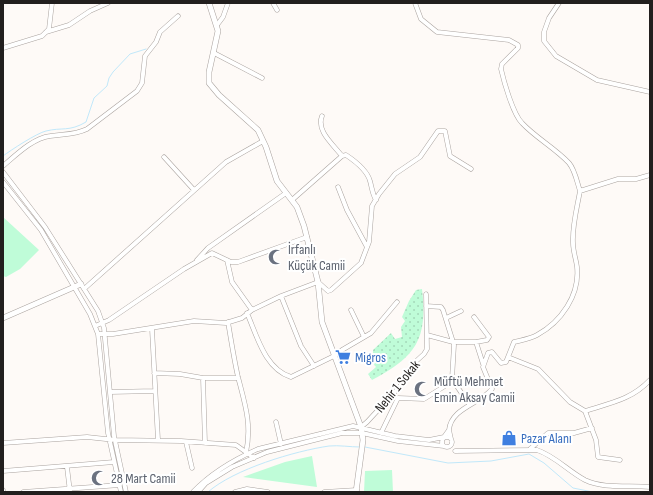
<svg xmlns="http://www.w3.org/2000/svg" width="653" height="495" viewBox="0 0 653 495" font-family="'Sofia Sans Condensed',sans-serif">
<defs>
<pattern id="grass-dots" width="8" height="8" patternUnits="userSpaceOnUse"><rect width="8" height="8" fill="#bffcd8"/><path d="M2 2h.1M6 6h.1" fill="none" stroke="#a4d8b9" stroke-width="1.8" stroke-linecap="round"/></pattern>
</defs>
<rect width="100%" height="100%" fill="#fefaf7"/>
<path fill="url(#grass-dots)" d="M422 289C428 339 416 357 372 380L368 374 376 367 369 358 373 355V350L391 333 395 339 402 337 401 327 405 321 402 317 409 301 416 290Z"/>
<path fill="#bffcd8" d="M3 217 39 250 20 269 6 277 3 276Z
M312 456 317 487 243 477 285 462Z
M392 470 393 492H364L365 471Z"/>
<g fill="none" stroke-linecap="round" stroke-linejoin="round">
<path stroke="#c1e8fa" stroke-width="1" d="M3 156C11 150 37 133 46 131 62 127 69 132 86 122L94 98 107 86 109 78 113 72 130 54 146 49
M365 447 448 463 491 461 529 454 544 463 573 488 593 492H638
M208 492C234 469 295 451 329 446 339 445 350 447 360 447"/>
<defs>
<path id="minor" d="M273 3 277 10
M415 3 421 19 437 32 509 40 518 45V48L502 64 501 69C504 82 513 114 522 123 536 138 555 148 569 163 575 170 577 182 580 191L618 179H636L650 175
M559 3 549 18 544 32V41L556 56 597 80 650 92
M217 25 223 17 228 3
M46 32 69 25 90 11 108 3
M3 48 42 36 49 29 52 3
M214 53 262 78
M322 116C316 131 333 144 342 156
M164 157 194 190
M3 166C16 155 33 138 50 136 63 134 75 135 87 129L137 91 142 83 145 56 156 42 160 32 178 16
M3 172 45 227 98 311 104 328 114 436 126 492
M3 182 41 230 90 314 98 334 108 433 121 492
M338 187 347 210 367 247
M292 200 342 156 346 155C355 161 367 170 370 181 372 188 372 193 376 200
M197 260 208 248 286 193
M227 260 232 282 252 310
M84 289 226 162 263 141
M281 296 301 346 314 366
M426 306 441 307 443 310 454 345 452 379 469 404
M351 310 364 337
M247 313C257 336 265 369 291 377L334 356 342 350 371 333 397 302
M474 317 489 337 487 340 476 342
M446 318 461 311
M228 322C231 340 234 359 238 377 245 404 252 424 246 453
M95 326 109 320 184 269 212 253 231 262H238L307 237
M152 329 158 440
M98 334H113L194 321 226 323 242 318 252 310 281 296 318 282 328 291 331 290 361 263 369 242 372 206 379 194 395 174 420 157 438 131H445L450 156 471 169
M427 335 453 342H476L483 364
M508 357 538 369 570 402 585 411 596 440 598 457 620 460
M154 373 180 374 203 378H238
M203 378 205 443
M110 392 155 391
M585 411C610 403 631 400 650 380
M276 422 281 444
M361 427 367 422 404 382 411 372 413 364 424 354 427 349 426 294
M449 430C451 408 480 404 492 389L483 367 488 353 492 352 501 363 506 362 514 342C522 340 530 339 537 335 561 322 580 295 577 267 576 259 573 251 573 243 572 226 577 208 580 191
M381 433 398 398 424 399 453 381
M442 442a5 5 0 1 1 10 0a5 5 0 1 1-10 0Z
M186 442 192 468
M3 443 87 437 115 440 181 441 236 445 254 458
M530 449 548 433H574L592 428
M455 451 537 450C555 456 568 471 585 480 603 489 630 485 650 487
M67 467 70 492
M3 471 114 462
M3 490V492
M23 492 120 485
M193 492C211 473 235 459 258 449L353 426 395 436 429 440 444 437 449 430 451 439
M198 492 206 483 232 467 267 452 342 433H362L398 441 444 446
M235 492 247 489 268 492
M324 492 357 490"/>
<path id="major" d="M209 3 218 31 209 72V83L219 95 258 130 266 147 277 181 297 207 304 226 318 282 322 322 361 427 363 440 356 492
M3 318 81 284"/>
</defs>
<use href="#minor" stroke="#aaa39f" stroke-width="5"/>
<use href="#major" stroke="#aaa39f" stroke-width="6"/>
<use href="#minor" stroke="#fff" stroke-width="4"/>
<use href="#major" stroke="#fff" stroke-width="5"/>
</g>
<defs>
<symbol id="mosque-bare" viewBox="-9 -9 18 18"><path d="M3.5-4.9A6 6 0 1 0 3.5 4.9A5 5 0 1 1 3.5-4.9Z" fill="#6b7280" stroke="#fff" stroke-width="2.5" paint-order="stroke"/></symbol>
<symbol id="supermarket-bare" viewBox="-9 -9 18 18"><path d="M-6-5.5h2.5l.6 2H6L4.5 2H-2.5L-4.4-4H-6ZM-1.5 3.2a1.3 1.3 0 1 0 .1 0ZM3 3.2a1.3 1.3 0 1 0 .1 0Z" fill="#3f7fe0" stroke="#fff" stroke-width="2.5" paint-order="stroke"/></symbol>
<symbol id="shop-bare" viewBox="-9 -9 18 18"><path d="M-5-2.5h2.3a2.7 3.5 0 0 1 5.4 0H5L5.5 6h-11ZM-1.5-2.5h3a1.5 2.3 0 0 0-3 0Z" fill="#3f7fe0" stroke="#fff" stroke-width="2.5" paint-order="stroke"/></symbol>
</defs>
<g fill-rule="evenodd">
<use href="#mosque-bare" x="265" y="246" width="22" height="22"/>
<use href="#supermarket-bare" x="332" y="346" width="22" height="22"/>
<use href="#mosque-bare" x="411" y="378" width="22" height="22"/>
<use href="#shop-bare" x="498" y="427" width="22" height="22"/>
<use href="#mosque-bare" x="88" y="467" width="22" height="22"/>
</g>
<g text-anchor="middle" stroke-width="4" stroke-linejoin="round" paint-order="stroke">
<g font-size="14" fill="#5b616d" stroke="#fff" text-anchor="start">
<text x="288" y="254">İrfanlı<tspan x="288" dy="16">Küçük Camii</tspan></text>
<text x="434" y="386">Müftü Mehmet<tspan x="434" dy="16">Emin Aksay Camii</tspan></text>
<text x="111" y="483">28 Mart Camii</text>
</g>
<g font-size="14" fill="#366cbe" stroke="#fff" text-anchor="start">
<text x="355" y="362">Migros</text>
<text x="521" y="443">Pazar Alanı</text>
</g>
<g font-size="14" fill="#221f1e" stroke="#fff">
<text transform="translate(397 386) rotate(-51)" y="5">Nehir 1 Sokak</text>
</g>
</g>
<rect width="653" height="495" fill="none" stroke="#221f1e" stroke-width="8"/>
</svg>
